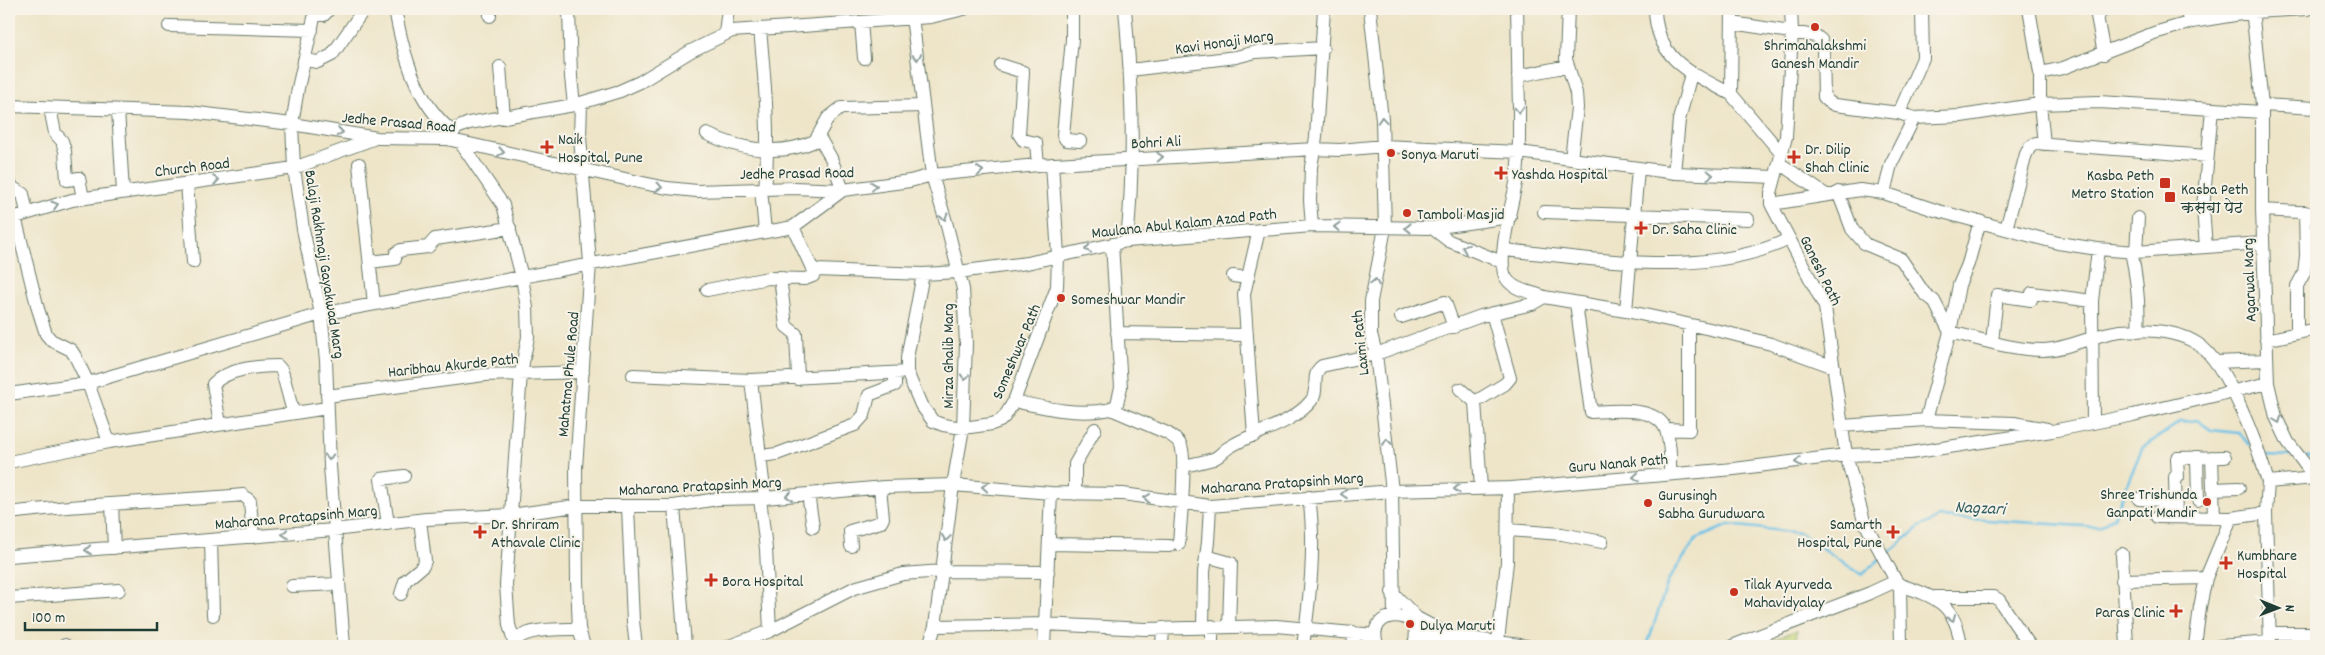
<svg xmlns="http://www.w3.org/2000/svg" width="2325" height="655" viewBox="0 0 2325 655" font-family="Dekko,'Playpen Sans Deva',sans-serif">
<rect width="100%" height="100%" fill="#f7f3e8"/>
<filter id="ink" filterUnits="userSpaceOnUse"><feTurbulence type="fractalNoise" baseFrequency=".02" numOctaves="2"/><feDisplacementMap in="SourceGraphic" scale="10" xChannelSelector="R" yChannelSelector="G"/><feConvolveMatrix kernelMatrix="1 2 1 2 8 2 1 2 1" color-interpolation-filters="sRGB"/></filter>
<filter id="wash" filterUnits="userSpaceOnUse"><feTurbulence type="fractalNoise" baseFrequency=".0096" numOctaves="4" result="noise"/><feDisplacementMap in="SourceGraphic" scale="20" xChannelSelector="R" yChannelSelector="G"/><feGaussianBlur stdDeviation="1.12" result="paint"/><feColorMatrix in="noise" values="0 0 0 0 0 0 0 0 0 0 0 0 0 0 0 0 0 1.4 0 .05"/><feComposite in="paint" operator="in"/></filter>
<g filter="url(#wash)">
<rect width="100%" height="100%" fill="#eee5c9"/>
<path fill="#c0d173" stroke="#708754" d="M1797 630 1796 646H1756Z"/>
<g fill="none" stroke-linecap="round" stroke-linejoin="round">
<path stroke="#69c1e7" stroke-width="2.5" d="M2265 455 2292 456
M2305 456 2316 455
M1886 555 1918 528 1939 517 2099 527 2114 517 2142 448 2180 422 2197 420 2211 430 2239 433 2250 445
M1647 646 1668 581 1696 539 1729 525 1800 533 1862 575 1879 560"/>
</g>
</g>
<g filter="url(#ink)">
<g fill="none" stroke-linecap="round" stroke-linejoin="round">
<defs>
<path id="minor" d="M316 9 298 88 292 124 294 168 303 229 321 314 326 360 330 466 344 646
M395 9C403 54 416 103 453 132
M490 9V16
M569 9 571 77 574 105
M911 9 932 175 946 222 963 289 966 343 963 428 953 485 935 626 929 646
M1072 9V39L1063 135 1066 140 1080 141
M1125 9C1132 88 1135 162 1127 241
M1370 9 1382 120 1385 228 1371 301V334L1376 354 1392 491 1394 616
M1517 9C1518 42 1518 75 1519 107 1519 133 1520 158 1516 183 1512 205 1497 258 1505 276 1512 291 1531 291 1544 297
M1568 9 1566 59 1576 93 1577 108 1571 159
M1655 9C1656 60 1691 73 1731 94
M1732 9 1731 94 1781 153
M1791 9 1792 32 1786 137 1771 193V204L1825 307 1846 455 1864 521 1896 581 1900 585C1936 597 1956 604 1961 646
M2029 9 2040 73V104L2044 144
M2184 9 2192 22
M2252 9 2262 105V210L2268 383 2276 417 2288 442 2316 479
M315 15H324L329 9
M861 22 864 58
M1732 23 1816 36 1821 40 1823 46 1824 97 1830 103 1835 105 1899 113 1914 118 1961 116 2040 104 2099 102 2262 112
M169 26 312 30
M760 29C765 83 770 135 765 189
M725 33 728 9
M2104 54 2097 16 2105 9
M304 60 318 62 332 55 364 9
M1001 65 1023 72 1019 134 1023 140 1036 143 1038 165
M500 67 504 118
M1130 70 1236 57 1256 52 1323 48
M2040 73 2063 68 2154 33 2192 22 2253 12 2307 9
M1518 76 1568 66
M581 103 580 137 590 263 576 468 577 581 579 629 584 646
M2262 105 2316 108
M9 106 189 112 292 124 377 138 447 139 643 183 667 188 697 191 794 188 843 190 910 181 932 175 1038 165 1314 149 1340 150 1383 146 1519 152 1676 173 1775 177
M50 108 55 133 62 141 65 151 67 180 79 178 83 198
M118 110 123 192
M1899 113 1923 58 1922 9
M707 134C742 150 779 157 815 141L828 118 841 108 923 106
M447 139 457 128 469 123 574 105 620 91 640 82 691 51 732 31 931 17 964 9
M460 142 503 205 522 277 527 308 528 337 521 373 506 585 509 625 514 642
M1779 163 1826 195
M359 164 374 304
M1674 173 1679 120 1691 74
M9 182 13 188 23 194 27 213
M187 184 193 262
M761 189 765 232
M1838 192 1852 229 1865 244 1901 259 1924 293 1934 301 1950 332C1980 339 2012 350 2043 350 2070 349 2094 334 2120 331 2145 329 2177 330 2198 344 2228 364 2258 447 2268 482
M1884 193 1891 164 1914 118
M1771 204 1860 190 1884 193 1935 210 2058 243 2098 249 2136 252 2262 243
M2262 210 2316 213
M1544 212 1748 219
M15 217 38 309 46 334 51 340 71 350 75 356 88 383 109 442
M9 219 72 200 294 168 373 139
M1312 226 1310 200 1311 167 1316 137 1324 9
M793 227 811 266 816 270 923 274 958 272 1027 263 1127 241 1312 226 1432 228 1510 217
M1432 228 1449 241 1502 262
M2006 229 2026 154 2030 147 2036 143 2207 156
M2206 247 2203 208 2212 109
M1504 250C1594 258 1705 280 1789 239
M2131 251C2137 279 2140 303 2138 331
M2136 252 2138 218
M370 262 395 259 396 253 401 250 428 247 435 239 510 228
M923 274 907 358V372L921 405 933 421 943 425 963 428 992 424 1000 421 1005 416 1014 401 1057 287 1058 255 1052 164
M1233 276 1248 278
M780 277 786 326 796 334 798 379
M707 290 768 278 805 279 813 276 816 270
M1576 303 1591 412C1613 411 1657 405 1666 430 1671 444 1670 459 1670 474
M1626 311 1638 169
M1401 317 1445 302 1454 327
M1117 333 1247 335
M2297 333V286L2304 273 2306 256 2305 212
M2266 340 2316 329
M1992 342 1997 295 2031 300 2032 293 2092 301
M2216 362 2267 360
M633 375 751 380 907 372
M751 380 765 498
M1460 389 1475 402
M9 394 88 383 321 314 793 227 843 190 831 158 819 137
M327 396 484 375 583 372
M1014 401C1045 408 1079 416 1111 409L1117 404 1121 387 1112 244
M1111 409 1167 433C1172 436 1179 440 1181 446 1187 461 1180 525 1179 544
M1926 420 1950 332 1959 285 1968 264 1980 221
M2093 423 2092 301 2098 249
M220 424 213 384C228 369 258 366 278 366L282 371 293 412
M1842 426 1926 420 2014 423 2047 429
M1666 429 1689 430V325
M1254 436 1244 294 1259 230
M760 456 777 454 855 425 864 415 869 395 895 385V374
M2197 457 2198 500
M2212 457 2214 518
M9 462 109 442 327 408
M1183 466C1193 464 1203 462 1213 459 1219 457 1223 451 1228 448 1254 431 1290 426 1311 401 1320 390 1310 375 1322 366L1376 354 1481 316 1532 304 1544 297 1626 311 1724 332 1771 344 1834 367
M1481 488 1475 402 1505 384 1510 378 1492 313
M2213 489 2239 488
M808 494 813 527
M1075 494V464L1095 429
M760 498 766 549 770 631
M2139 499 2162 500V505L2175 506
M112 504 114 548
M674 506 685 646
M628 507 633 621 636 646
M9 513C87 503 165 502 243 495L250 501 253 537
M2157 517 2231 518
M2176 517 2175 477H2178L2177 458 2225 457
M388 524 381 479 404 476
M1508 530 1562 534 1602 542
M211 540 213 615
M1049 544 1169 546
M851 546 850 531 881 522 883 518 880 488
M2122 554 2127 646
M9 556 334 530 426 519 511 515 576 506H674L717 499 765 498 884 487 953 485 1051 493 1123 494 1210 506 1392 491 1511 488 1734 469 1846 455 1910 453 2052 431 2133 415 2268 383
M1206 556 1231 563 1229 626
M2122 580 2206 578
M1900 585 1901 646
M292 586 338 584
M1392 592 1417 618 1449 635
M401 594 405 581 423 566 425 561 420 520
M1935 597H1994L1999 600 2030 646
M9 598 119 590
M935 626 1045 624 1145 629 1276 626 1375 635
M1203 627 1204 572 1208 542 1210 506
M1353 632 1354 646
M2270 633H2316
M1416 636 1461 637 1527 646
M1498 641 1507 562 1508 488
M65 646V645
M512 646C518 627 562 629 579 629
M729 646 770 631 854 588 903 574 942 571 1048 572
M1044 646 1051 493
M1162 646 1163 628
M1212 646V626
M1303 646C1310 597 1316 546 1309 497
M1378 646C1361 607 1430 606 1413 646
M1732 646 1870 593 1896 581
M2195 646 2200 607 2206 578 2231 518 2266 513
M2219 646 2270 642
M2270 646 2266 513 2268 482 2316 478"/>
</defs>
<use href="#minor" stroke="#677868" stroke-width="14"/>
<use href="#minor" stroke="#fff" stroke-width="12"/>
</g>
<defs><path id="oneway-chevron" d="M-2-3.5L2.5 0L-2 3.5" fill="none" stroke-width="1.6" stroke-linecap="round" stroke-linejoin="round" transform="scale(1.25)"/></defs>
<g stroke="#8f9e9a">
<use href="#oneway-chevron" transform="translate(917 57) rotate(83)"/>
<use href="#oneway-chevron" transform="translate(1519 110) rotate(89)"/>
<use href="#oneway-chevron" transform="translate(1382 120) rotate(-94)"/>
<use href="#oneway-chevron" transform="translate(340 132) rotate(9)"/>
<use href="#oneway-chevron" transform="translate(501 152) rotate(10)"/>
<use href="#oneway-chevron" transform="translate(1160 157) rotate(-3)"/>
<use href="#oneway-chevron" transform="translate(980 171) rotate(-6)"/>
<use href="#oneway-chevron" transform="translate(1710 175) rotate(2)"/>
<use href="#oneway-chevron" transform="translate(216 180) rotate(-9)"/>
<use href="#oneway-chevron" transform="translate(874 186) rotate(-7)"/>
<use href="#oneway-chevron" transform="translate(659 187) rotate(11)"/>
<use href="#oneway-chevron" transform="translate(55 205) rotate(-17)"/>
<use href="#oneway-chevron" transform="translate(944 217) rotate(71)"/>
<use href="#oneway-chevron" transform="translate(1337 227) rotate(-178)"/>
<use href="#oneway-chevron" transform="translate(1408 228) rotate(-180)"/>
<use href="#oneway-chevron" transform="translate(1465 248) rotate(-158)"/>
<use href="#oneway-chevron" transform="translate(1088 249) rotate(169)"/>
<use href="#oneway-chevron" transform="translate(1375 282) rotate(-78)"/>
<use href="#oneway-chevron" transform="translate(965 377) rotate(92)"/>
<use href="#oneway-chevron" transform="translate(2278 420) rotate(69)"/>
<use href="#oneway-chevron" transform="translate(1387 442) rotate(-96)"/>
<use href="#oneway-chevron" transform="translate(329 457) rotate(88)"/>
<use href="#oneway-chevron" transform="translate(1798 462) rotate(171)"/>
<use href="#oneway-chevron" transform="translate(1636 477) rotate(175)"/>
<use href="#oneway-chevron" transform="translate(985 487) rotate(-175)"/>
<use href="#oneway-chevron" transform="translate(1457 489) rotate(178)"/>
<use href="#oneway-chevron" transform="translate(1344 494) rotate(176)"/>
<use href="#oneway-chevron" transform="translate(789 496) rotate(175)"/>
<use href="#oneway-chevron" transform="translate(1147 498) rotate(-172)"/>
<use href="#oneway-chevron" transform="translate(285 534) rotate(175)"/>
<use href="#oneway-chevron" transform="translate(946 538) rotate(98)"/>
<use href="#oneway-chevron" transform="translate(88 550) rotate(175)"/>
<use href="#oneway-chevron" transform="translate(1952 618) rotate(68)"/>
</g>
</g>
<g fill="#c8321e" stroke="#f7f3e8" stroke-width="2">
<circle cx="1815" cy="27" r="5"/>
<path d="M544.5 139.5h5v5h5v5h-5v5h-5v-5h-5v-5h5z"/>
<circle cx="1391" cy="153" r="5"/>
<path d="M1791.5 149.5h5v5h5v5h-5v5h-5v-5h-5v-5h5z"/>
<path d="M1498.5 165.5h5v5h5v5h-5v5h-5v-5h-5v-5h5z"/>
<rect x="2159" y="177" width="12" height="12" rx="2.5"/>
<rect x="2164" y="191" width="12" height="12" rx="2.5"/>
<circle cx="1407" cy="213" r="5"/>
<path d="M1638.5 220.5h5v5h5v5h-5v5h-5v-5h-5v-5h5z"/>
<circle cx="1061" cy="298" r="5"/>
<circle cx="2207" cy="502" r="5"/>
<circle cx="1648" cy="503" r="5"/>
<path d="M477.5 524.5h5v5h5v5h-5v5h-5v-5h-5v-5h5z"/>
<path d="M1890.5 524.5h5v5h5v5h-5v5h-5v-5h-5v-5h5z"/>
<path d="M2223.5 555.5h5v5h5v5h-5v5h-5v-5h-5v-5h5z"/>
<path d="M708.5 572.5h5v5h5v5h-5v5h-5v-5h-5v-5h5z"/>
<circle cx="1734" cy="592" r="5"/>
<path d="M2173.5 603.5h5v5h5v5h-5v5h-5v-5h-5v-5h5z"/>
<circle cx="1410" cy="624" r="5"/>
</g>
<g text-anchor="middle" stroke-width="4" stroke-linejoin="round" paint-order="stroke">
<g font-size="16" fill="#1f3d34" stroke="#f7f3e8">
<text transform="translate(1224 41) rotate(-8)" y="6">Kavi Honaji Marg</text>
<text transform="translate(399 121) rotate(5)" y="6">Jedhe Prasad Road</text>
<text transform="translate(1156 141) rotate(-3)" y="6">Bohri Ali</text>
<text transform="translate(192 166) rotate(-7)" y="6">Church Road</text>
<text transform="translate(797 172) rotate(-1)" y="6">Jedhe Prasad Road</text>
<text transform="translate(1184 222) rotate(-6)" y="6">Maulana Abul Kalam Azad Path</text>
<text transform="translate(326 264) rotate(81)" y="6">Balaji Rakhmaji Gayakwad Marg</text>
<text transform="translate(1822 270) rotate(64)" y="6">Ganesh Path</text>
<text transform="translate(2248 280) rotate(-92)" y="6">Agarwal Marg</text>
<text transform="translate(1359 343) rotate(-96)" y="6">Laxmi Path</text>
<text transform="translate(1015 351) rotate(-67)" y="6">Someshwar Path</text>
<text transform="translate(947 356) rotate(-90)" y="6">Mirza Ghalib Marg</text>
<text transform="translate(453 364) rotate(-6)" y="6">Haribhau Akurde Path</text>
<text transform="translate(567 374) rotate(-85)" y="6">Mahatma Phule Road</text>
<text transform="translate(1618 462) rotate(-5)" y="6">Guru Nanak Path</text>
<text transform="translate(1282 482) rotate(-4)" y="6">Maharana Pratapsinh Marg</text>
<text transform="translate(700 485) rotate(-3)" y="6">Maharana Pratapsinh Marg</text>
<text transform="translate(296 516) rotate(-5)" y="6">Maharana Pratapsinh Marg</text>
</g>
<g font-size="16" fill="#1f3d34" stroke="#f7f3e8" text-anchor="start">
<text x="1815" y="50" text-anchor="middle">Shrimahalakshmi<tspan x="1815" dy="18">Ganesh Mandir</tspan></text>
<text x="558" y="144">Naik<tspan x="558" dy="18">Hospital, Pune</tspan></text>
<text x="1805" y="154">Dr. Dilip<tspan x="1805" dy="18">Shah Clinic</tspan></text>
<text x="1401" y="159">Sonya Maruti</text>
<text x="1512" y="179">Yashda Hospital</text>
<text x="2154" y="180" text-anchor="end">Kasba Peth<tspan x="2154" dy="18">Metro Station</tspan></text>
<text x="2181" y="194">Kasba Peth<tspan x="2181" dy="18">कसबा पेठ</tspan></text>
<text x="1417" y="219">Tamboli Masjid</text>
<text x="1652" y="234">Dr. Saha Clinic</text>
<text x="1071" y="304">Someshwar Mandir</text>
<text x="2197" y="499" text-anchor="end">Shree Trishunda<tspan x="2197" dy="18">Ganpati Mandir</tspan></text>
<text x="1658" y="500">Gurusingh<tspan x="1658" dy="18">Sabha Gurudwara</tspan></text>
<text x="491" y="529">Dr. Shriram<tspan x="491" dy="18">Athavale Clinic</tspan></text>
<text x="1882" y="529" text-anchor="end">Samarth<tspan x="1882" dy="18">Hospital, Pune</tspan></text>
<text x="2237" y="560">Kumbhare<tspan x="2237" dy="18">Hospital</tspan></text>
<text x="722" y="586">Bora Hospital</text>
<text x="1744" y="589">Tilak Ayurveda<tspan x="1744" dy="18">Mahavidyalay</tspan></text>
<text x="2165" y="617" text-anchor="end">Paras Clinic</text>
<text x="1420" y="630">Dulya Maruti</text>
</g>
<g font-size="18" font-style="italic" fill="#325e61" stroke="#f7f3e8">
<text transform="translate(1980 507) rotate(3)" y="6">Nagzari</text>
</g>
</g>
<rect width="2325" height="655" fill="none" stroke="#f7f3e8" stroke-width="30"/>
<g transform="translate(2278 608) rotate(91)" stroke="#f7f3e8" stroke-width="4" paint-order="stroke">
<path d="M0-4L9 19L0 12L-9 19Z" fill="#1f3d34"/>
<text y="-8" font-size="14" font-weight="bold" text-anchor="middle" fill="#1f3d34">N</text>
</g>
<path d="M25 622v8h132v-8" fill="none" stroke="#1f3d34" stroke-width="2.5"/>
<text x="32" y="622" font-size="15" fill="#1f3d34" stroke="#f7f3e8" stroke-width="4" paint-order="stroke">100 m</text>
</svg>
